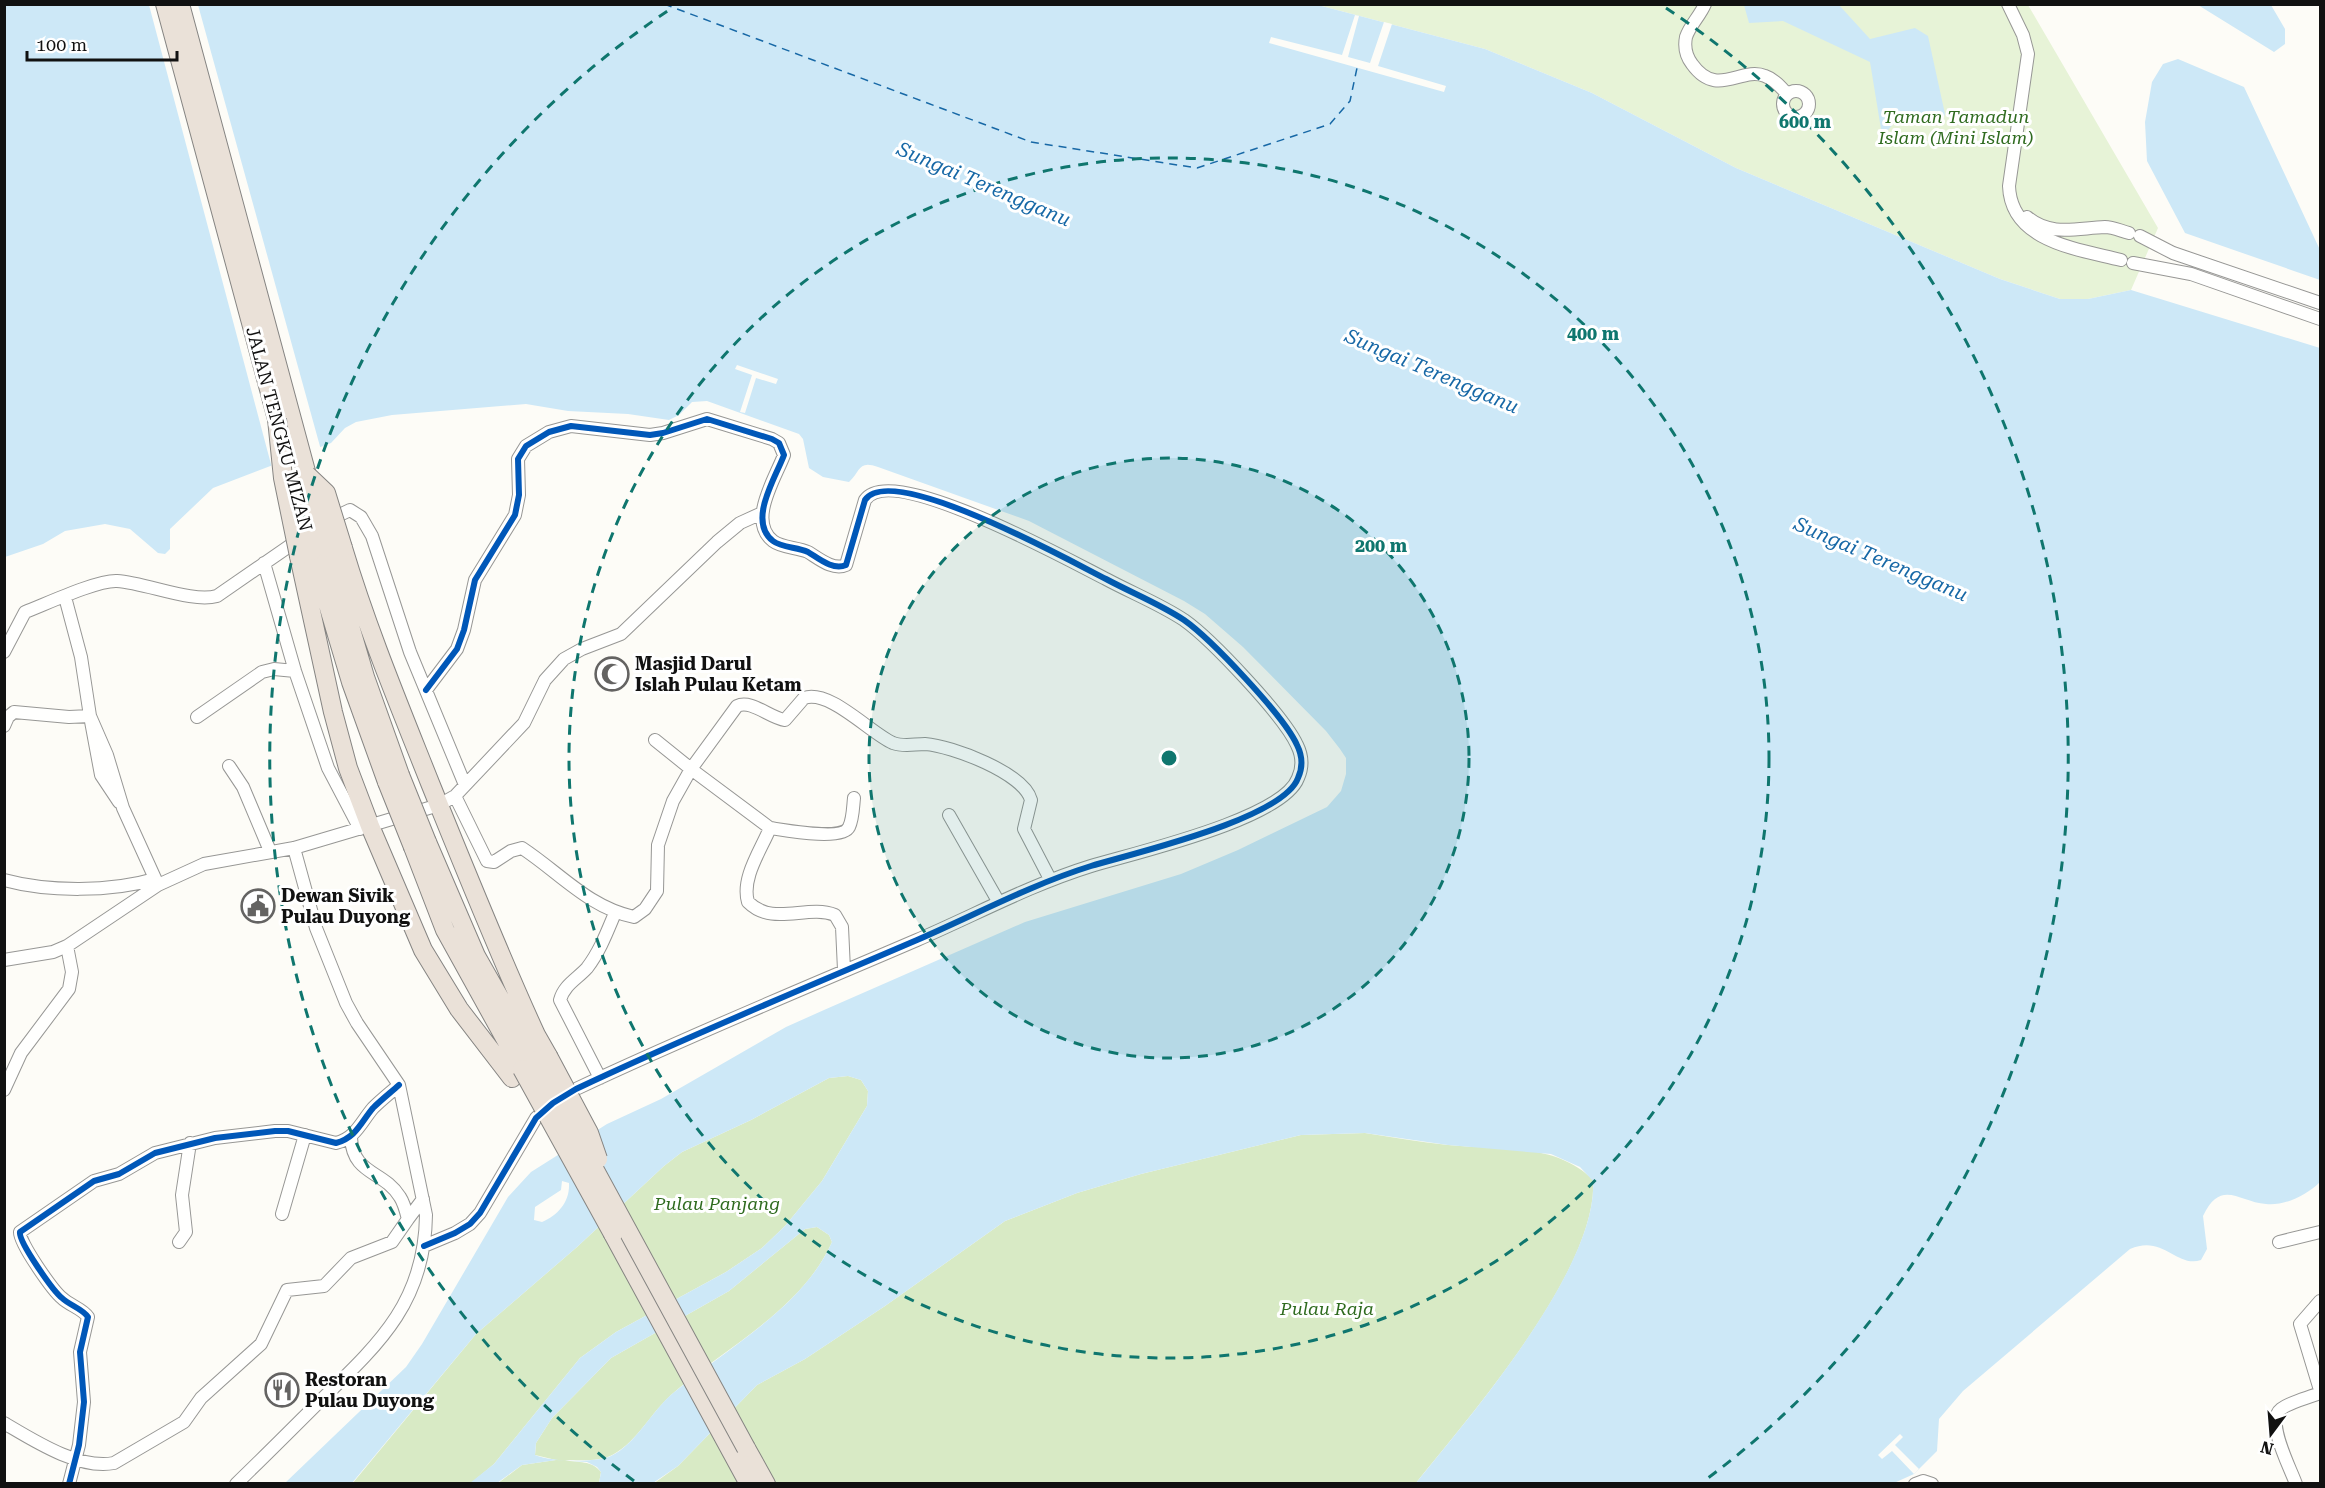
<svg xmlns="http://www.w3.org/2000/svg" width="2325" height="1488" viewBox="0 0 2325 1488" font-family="'Roboto Serif',serif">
<rect width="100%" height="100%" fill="#fdfcf7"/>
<path fill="#e7f3d7" d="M1318 5H2028L2158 228 2131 290 2088 299H2060L2000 279 1736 168 1592 93 1485 49Z"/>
<path fill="#d8eac5" d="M848 1076 861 1080 868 1091 867 1106 822 1181 785 1226 762 1248 726 1272 616 1332 580 1358 494 1464 470 1484H352L476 1334 577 1247 664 1166 682 1152 751 1120 829 1078Z
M1365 1133C1392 1137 1420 1142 1448 1145 1497 1150 1556 1142 1593 1180 1599 1268 1470 1416 1416 1483L653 1484 678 1466 757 1385 805 1359 885 1306 1005 1221 1077 1193 1141 1174 1301 1135Z
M817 1227 829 1235 832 1242C801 1311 725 1347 671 1395 651 1413 638 1440 614 1454 601 1462 580 1460 565 1460 578 1463 592 1460 601 1472L599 1483 497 1484 522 1465 556 1460 535 1455 536 1443 552 1418 611 1358 729 1291 805 1229Z"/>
<path fill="#cde8f7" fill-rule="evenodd" d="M4 5H1318L1485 49 1592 93 1736 168 2000 279 2060 299H2088L2131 290 2320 348V1182C2307 1195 2285 1206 2266 1204 2239 1202 2221 1178 2203 1216L2207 1249 2201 1260C2176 1268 2163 1234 2130 1249L1963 1391 1939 1419 1937 1451 1914 1474 1894 1483H1416C1470 1416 1598 1268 1593 1181L1580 1167 1551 1154 1448 1145 1365 1133 1301 1135 1141 1174 1077 1193 1005 1221 885 1306 805 1359 757 1385 678 1466 653 1483H599L601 1472 597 1467 587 1462 556 1460 522 1465 497 1483H470L494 1464 580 1358 616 1332 726 1272 762 1248 785 1226 822 1181 867 1106 868 1091 861 1080 848 1076 829 1078 751 1120 682 1152 664 1166 577 1247 476 1334 352 1483H285L406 1367 422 1344 508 1197 531 1172 607 1124 661 1099 786 1027 824 1010 1025 922 1181 874 1238 850 1327 807 1341 791 1346 774V758L1340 749 1326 731 1243 647 1205 614 1184 601 1029 521 878 467C858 460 861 471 849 482L823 477 809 468 803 439 799 434 707 401 692 402 679 415 669 420 628 414 568 411 526 404 392 415 356 422 345 428 331 443 213 488 170 529V549L165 554 158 553 130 529 105 524 65 531 43 544 5 557ZM562 1181 569 1183C570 1202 558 1215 542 1222L534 1220 535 1207 561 1190ZM817 1227 829 1235 832 1242C803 1308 725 1349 672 1394 651 1412 636 1444 611 1456 596 1463 551 1462 535 1455L536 1443 552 1418 611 1358 729 1291 805 1229Z
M1744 5H1839L1870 39 1915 28 1928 36 1945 114 1942 121 1936 125 1899 117 1888 130 1881 129 1870 62 1783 21 1749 23Z
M2198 5H2271L2285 29V44L2274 52Z
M2178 59 2244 87 2320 250V280L2185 233 2147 161 2145 122 2152 82 2163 64Z"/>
<path fill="#fdfcf7" d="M149 5H198L321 450 272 468Z
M1355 15 1359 16 1348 57 1370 63 1384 22 1392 24 1378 66 1446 86 1444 92 1269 43 1271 37 1342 55Z
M737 365 778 379 776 384 756 378 745 413 740 412 752 375 735 369Z
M1900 1434 1903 1437 1895 1445 1919 1469 1914 1474 1892 1451 1882 1459 1878 1455Z"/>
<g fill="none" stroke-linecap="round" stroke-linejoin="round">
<path stroke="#1768a6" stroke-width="1.5" stroke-dasharray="8 6" stroke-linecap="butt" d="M664 4 1031 142 1197 168 1330 124 1350 101 1357 68"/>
<defs>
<path id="minor" d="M1705 4C1700 16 1690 25 1686 37 1684 47 1686 56 1692 64 1717 99 1741 66 1765 76 1774 79 1781 87 1787 94
M2008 4 2023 35 2028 54 2009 186C2011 242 2078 249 2121 260
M1783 104a13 13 0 1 1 26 0a13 13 0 1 1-26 0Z
M2027 217C2051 237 2077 228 2105 227 2113 227 2121 231 2129 233
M2140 236 2173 253 2320 303
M2133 263 2191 274 2320 319
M329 520 350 510 361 517 372 536 410 652 465 785
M264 563 295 671 328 768 360 829
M65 597 81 657 90 716 107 755 123 808 158 885
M4 652 25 612C46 604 97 580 117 581 147 583 192 603 217 596L301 538
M197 717 262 672 274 669 295 671
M4 726 8 717 14 712 69 717 90 716 101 775 119 802
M655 740 691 769 737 706C751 699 770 718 785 720L804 698C830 689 870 733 893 743 904 747 914 744 925 744 952 746 1024 773 1031 800L1024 829 1050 879
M229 766 243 787 270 851
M455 796 487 861 494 862 511 851 522 848C560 873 588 907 634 917L645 909 657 891 658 845 673 801 691 769 770 828
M949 815 998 901
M4 880C48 892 111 892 155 879
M4 960 53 952 67 946 158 885 204 864 294 848 439 805 455 796 524 723 545 680 564 659 582 649 621 634 717 542 740 523 762 513
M844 970 842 927 835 915C807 904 773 927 748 902 741 878 761 850 770 828 784 830 843 841 849 827 853 819 853 807 854 798
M600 1078 560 1000C564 985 577 979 587 968 600 951 607 932 615 913
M4 1090 21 1053 69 989 72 972 67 946
M351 1138C353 1175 383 1170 400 1197 404 1203 406 1211 408 1219L423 1199
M282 1214 305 1135
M179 1242 186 1232 182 1195 190 1143
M2279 1242 2320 1232
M424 1246 455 1233 470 1224 480 1213 536 1118 553 1103 576 1089C688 1036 803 989 917 940 975 915 1030 885 1091 866 1134 853 1283 819 1298 778 1303 767 1302 755 1297 745 1284 716 1211 639 1184 620 1160 604 1132 593 1106 579 1072 562 891 461 865 500L846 565C833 571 818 558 808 552 797 547 782 548 773 541 747 521 776 477 784 455L779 443 772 439 707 419 663 433 650 435 571 426 549 432 526 446 518 459 519 495 515 515 475 580 464 630 457 649 426 690
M2320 1301 2300 1324 2320 1390
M4 1423C33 1440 79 1470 114 1463L184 1422 201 1398 261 1344 287 1290 324 1286 351 1258 392 1242 408 1219
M69 1484 79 1445 84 1402 80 1352 88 1317C83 1309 69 1305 62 1298 53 1291 18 1241 20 1232L94 1181 119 1174 155 1153 215 1138 275 1131H288L336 1143C356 1138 361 1122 373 1108 381 1100 390 1093 399 1085
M236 1484C265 1456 293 1428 321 1400 379 1344 425 1302 426 1215L399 1085 357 1023 346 1003 316 928 294 848
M1915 1484 1923 1481 1932 1484
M2296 1484C2290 1467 2265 1421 2281 1409 2292 1401 2308 1398 2320 1393"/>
<path id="highway" d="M165 4 277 419
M180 4 307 475
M327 548 365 677 400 775
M343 548C367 628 399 705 430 783 464 867 498 952 536 1035L548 1056
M312 551 351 682 387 782
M299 556 333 712 348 768 370 826 423 950 459 1009 512 1078
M427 842 476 956 535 1060
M413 847 445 930 522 1069
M613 1234 749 1484
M746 1448 766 1484"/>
</defs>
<use href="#minor" stroke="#979795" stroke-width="14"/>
<use href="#highway" stroke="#858482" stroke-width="20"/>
<use href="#minor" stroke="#fffffe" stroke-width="12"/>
<use href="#highway" stroke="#eae1d8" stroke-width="18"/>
<defs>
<path id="highway-bridge" d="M277 419 283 478 299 556
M307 475 326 493 343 548
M307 475 327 548
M301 513 312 551
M400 775 427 842
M387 782 413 847
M548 1056 589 1133 598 1159
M535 1060 746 1448
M522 1069 613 1234"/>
</defs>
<use href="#highway-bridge" stroke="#858482" stroke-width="20" stroke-linecap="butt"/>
<use href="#highway-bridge" stroke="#eae1d8" stroke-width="18"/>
<defs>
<path id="cycleway" d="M424 1246 455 1233 470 1224 480 1213 536 1118 553 1103 576 1089C688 1036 803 989 917 940 975 915 1030 885 1091 866 1134 853 1283 819 1298 778 1303 767 1302 755 1297 745 1284 716 1211 639 1184 620 1160 604 1132 593 1106 579 1072 562 891 461 865 500L846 565C833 571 818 558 808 552 797 547 782 548 773 541 747 521 776 477 784 455L779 443 772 439 707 419 663 433 650 435 571 426 549 432 526 446 518 459 519 495 515 515 475 580 464 630 457 649 426 690
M69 1484 79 1445 84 1402 80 1352 88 1317C83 1309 69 1305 62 1298 53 1291 18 1241 20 1232L94 1181 119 1174 155 1153 215 1138 275 1131H288L336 1143C356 1138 361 1122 373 1108 381 1100 390 1093 399 1085"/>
</defs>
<use href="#cycleway" stroke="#fff" stroke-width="10"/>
<use href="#cycleway" stroke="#0057b8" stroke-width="6"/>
</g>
<circle cx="1169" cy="758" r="300" fill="#0f766e" fill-opacity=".12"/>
<g fill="none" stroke="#0f766e" stroke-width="3" stroke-dasharray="10 8">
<circle cx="1169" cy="758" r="300"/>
<circle cx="1169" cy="758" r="600"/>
<path d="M634 1481A900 900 0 0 1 672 8M1666 8A900 900 0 0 1 1704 1481"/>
</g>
<defs>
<symbol id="mosque-ring" viewBox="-11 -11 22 22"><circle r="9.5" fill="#fff" stroke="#646362" stroke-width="1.5"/><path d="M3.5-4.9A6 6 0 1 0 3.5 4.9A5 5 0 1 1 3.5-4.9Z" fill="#646362"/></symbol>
<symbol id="civic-ring" viewBox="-11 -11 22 22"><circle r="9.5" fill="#fff" stroke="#646362" stroke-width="1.5"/><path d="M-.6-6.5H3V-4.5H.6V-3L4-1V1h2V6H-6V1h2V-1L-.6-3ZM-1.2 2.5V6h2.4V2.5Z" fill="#646362"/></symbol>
<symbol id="restaurant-ring" viewBox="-11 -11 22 22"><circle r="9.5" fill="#fff" stroke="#646362" stroke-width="1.5"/><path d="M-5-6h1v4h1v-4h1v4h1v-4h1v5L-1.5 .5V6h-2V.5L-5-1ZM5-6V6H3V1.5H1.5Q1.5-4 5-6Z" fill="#646362"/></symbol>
</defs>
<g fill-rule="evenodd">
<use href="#mosque-ring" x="593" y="655" width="38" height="38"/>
<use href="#civic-ring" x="239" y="887" width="38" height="38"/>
<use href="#restaurant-ring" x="263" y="1371" width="38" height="38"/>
</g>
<g text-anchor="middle" stroke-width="6" stroke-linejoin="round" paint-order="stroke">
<g font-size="18" font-style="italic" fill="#2f6b1f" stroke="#fff">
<text x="1956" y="123">Taman Tamadun<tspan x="1956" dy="21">Islam (Mini Islam)</tspan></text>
<text x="717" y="1210">Pulau Panjang</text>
<text x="1327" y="1315">Pulau Raja</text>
</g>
<g font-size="18" fill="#111" stroke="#fff">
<text transform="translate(279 429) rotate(75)" y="6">JALAN TENGKU MIZAN</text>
</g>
<g font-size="18" font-weight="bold" fill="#111" stroke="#fff" text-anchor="start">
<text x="635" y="670">Masjid Darul<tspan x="635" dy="21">Islah Pulau Ketam</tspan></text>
<text x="281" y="902">Dewan Sivik<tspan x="281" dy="21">Pulau Duyong</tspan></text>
<text x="305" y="1386">Restoran<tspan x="305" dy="21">Pulau Duyong</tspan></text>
</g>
<g font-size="20" font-style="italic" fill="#1768a6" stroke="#fff">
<text transform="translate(984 184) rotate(23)" y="7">Sungai Terengganu</text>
<text transform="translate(1432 371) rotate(23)" y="7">Sungai Terengganu</text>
<text transform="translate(1881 559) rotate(23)" y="7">Sungai Terengganu</text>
</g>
</g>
<circle cx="1169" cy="758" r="9" fill="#0f766e" stroke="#fff" stroke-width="3"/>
<g font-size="18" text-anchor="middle" font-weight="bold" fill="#0f766e" stroke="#fff" stroke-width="6" stroke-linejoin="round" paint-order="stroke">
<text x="1805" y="128">600 m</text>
<text x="1593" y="340">400 m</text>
<text x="1381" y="552">200 m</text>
</g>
<rect width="2325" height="1488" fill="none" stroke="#111111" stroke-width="12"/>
<g transform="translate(2271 1434) rotate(196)" stroke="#ffffff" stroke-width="4.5" paint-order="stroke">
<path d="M0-4.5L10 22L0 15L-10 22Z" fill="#111111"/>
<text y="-9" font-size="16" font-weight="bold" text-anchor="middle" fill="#111111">N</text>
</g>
<path d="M27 51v9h150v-9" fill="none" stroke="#111111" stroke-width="3"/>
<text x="36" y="51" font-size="18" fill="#111111" stroke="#ffffff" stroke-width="4.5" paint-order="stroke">100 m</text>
</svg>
